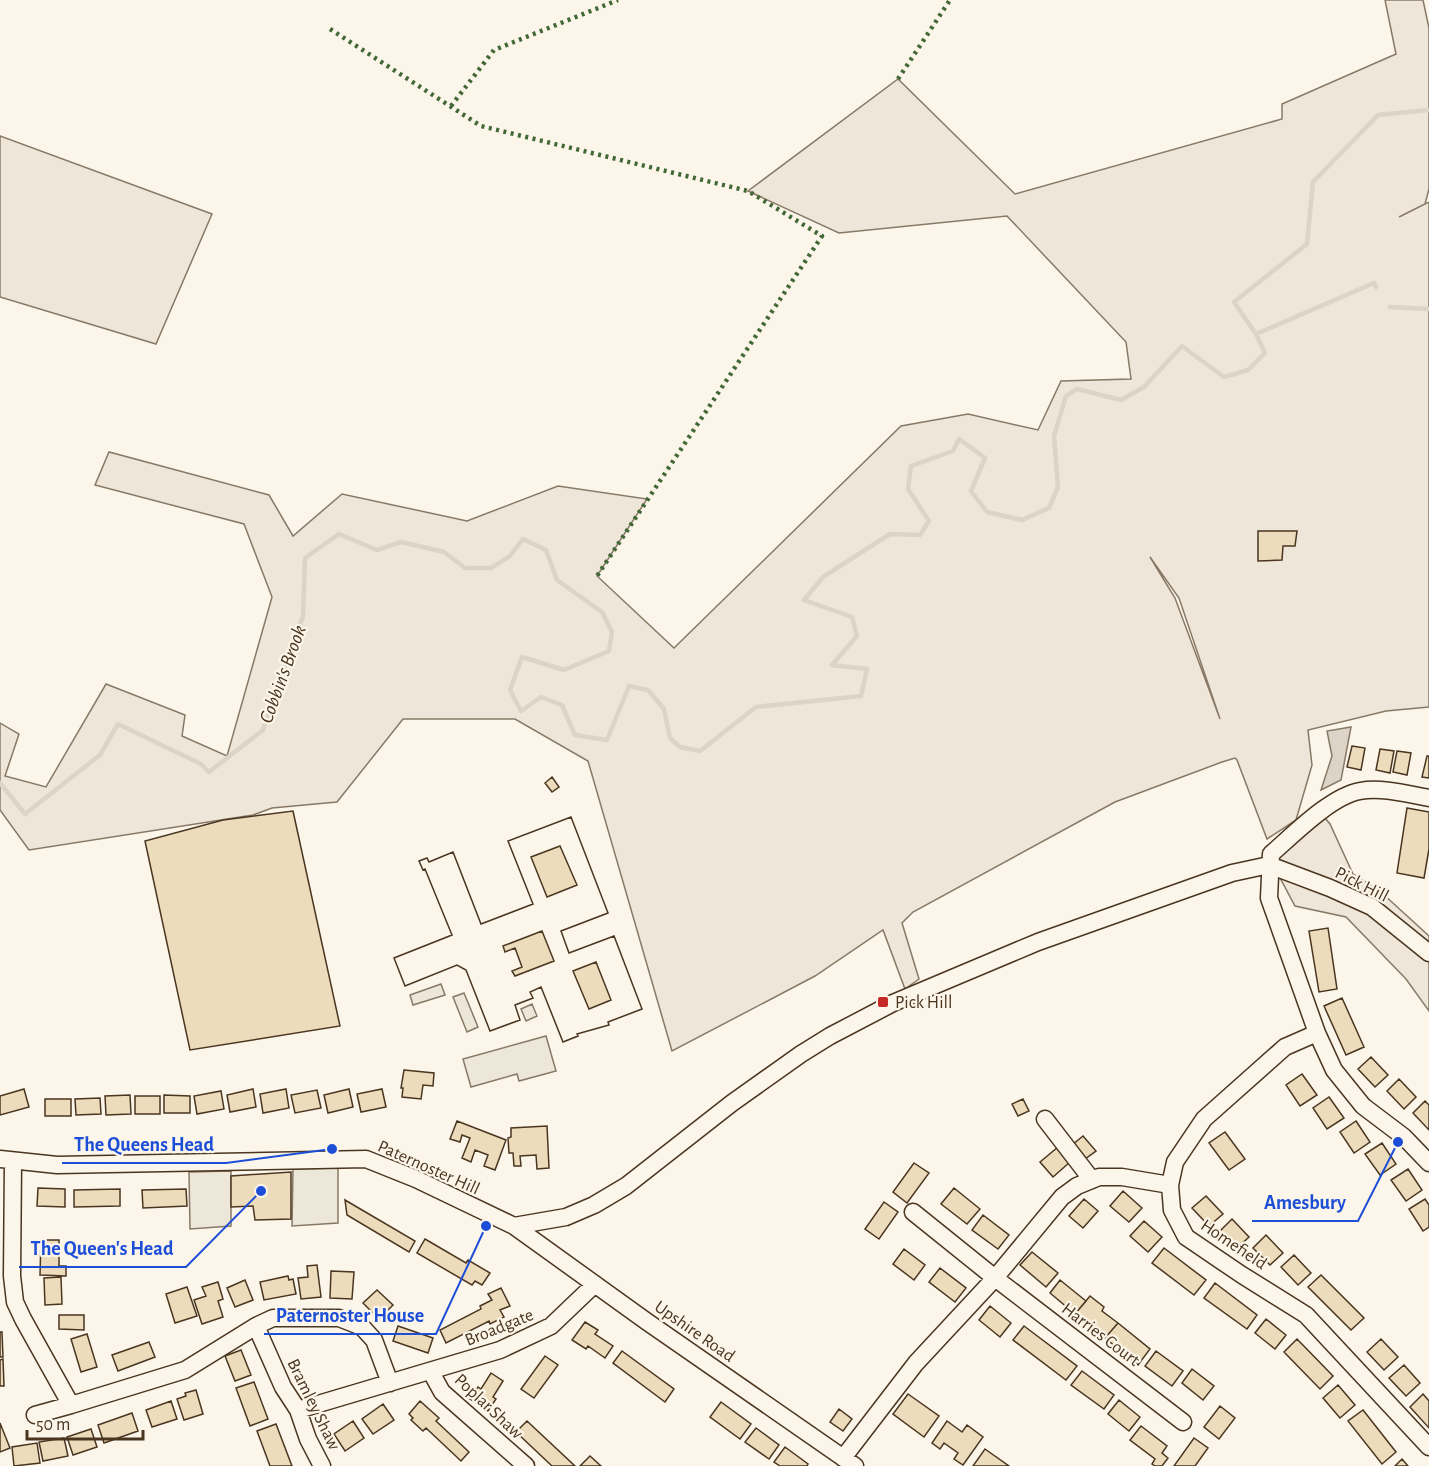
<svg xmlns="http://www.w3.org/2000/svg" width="1429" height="1466" viewBox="0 0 1429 1466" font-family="'Alegreya Sans',sans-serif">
<rect width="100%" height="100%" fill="#fbf6e9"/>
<path fill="#ede6d9" stroke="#887966" stroke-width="1.5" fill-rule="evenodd" d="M1385 0H1423L1429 28V189L1425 204 1399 217 1429 202V707L1386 711 1308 730 1312 765 1296 820 1267 839 1237 760 1235 758 1222 762 1115 802 913 912 902 923 919 979 905 989 883 930 815 976 672 1051 588 761 515 719H403L337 802 272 808 253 815 29 850 0 810V723L19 734 5 776 46 787 106 684 185 715 182 736 227 756 272 597 244 524 95 485 109 452 269 495 293 536 342 494 467 521 558 486 647 499 597 576 674 648 901 426 968 414 1038 430 1061 381 1131 379 1126 342 1007 216 839 233 748 191 898 79 1015 194 1282 119V104L1396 54ZM1150 557 1179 598 1220 719 1175 598Z
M0 136 212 214 156 344 0 297Z
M1320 812 1330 824 1353 874 1382 893 1429 936V1011L1406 979 1346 917 1295 906 1279 876 1271 854Z"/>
<path fill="#ede7d9" stroke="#887966" stroke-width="1.5" d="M441 984 445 995 413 1005 410 995Z
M464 993 478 1027 467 1032 453 997Z
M532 1004 537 1016 526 1021 521 1009Z
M546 1036 556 1071 519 1081 517 1074 471 1087 463 1059Z
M338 1168V1223L292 1226 293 1169Z
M231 1171V1226L190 1229 189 1172Z"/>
<path fill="#dcd4c6" stroke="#887966" stroke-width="1.5" d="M1351 727 1341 780 1321 790 1332 756 1327 731Z"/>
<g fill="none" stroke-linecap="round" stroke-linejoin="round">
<path stroke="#dcd4c6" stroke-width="4.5" d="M1390 307 1429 309
M1256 334 1374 283 1376 287
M0 783 25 814 100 755 118 724 201 764 209 772 263 730 303 616 305 558 339 534 377 550 401 542 444 552 465 568H491L510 556 523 539 546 550 557 580 602 612 612 632 609 651 564 670 522 657 510 690 521 711 541 697 562 705 575 735 607 740 629 686 648 690 664 709 670 738 680 747 700 751 756 707 861 696 867 669 832 665 857 636 852 617 804 600 823 577 890 534 920 535 929 521 908 489 911 466 953 451 959 439 985 458 971 491 987 512 1022 520 1049 508 1058 487 1054 436 1066 396 1077 389 1121 400 1144 387 1182 346 1224 377 1248 370 1265 353 1256 334 1234 302 1307 244 1313 182 1378 115 1429 110"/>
</g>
<path fill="#ecdcbc" stroke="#4a3520" stroke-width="1.5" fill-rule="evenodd" d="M1258 531H1297L1295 546H1283L1282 560 1258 561Z
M1352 746 1365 748 1361 770 1347 767Z
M1380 749 1394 751 1390 773 1376 770Z
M1397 751 1411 753 1407 775 1393 772Z
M1427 756H1429V778L1422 777Z
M552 777 559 787 552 792 545 783Z
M1407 808 1429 812V849L1424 878 1397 873Z
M293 811 340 1026 190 1050 145 841 223 820Z
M571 817 608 913 561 931 569 953 614 936 642 1009 608 1022 609 1025 577 1034 578 1036 563 1042 541 987 530 992 533 998 515 1005 520 1020 490 1031 466 970 457 965 405 986 394 958 452 935 425 869 423 870 419 861 427 858 429 862 453 852 481 924 533 904 508 841ZM560 846 577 885 547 897 531 857ZM542 931 554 961 515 976 512 971 522 967 515 948 505 952 503 946ZM596 962 611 1000 589 1009 573 971Z
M571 817 608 913 561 931 569 953 614 936 642 1009 608 1022 609 1025 577 1034 578 1036 563 1042 541 987 530 992 533 998 515 1005 520 1020 490 1031 466 970 457 965 405 986 394 958 452 935 425 869 423 870 419 861 427 858 429 862 453 852 481 924 533 904 508 841Z
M1328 928 1337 989 1319 992 1309 931Z
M1342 998 1364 1047 1346 1055 1324 1006Z
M1371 1057 1388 1075 1375 1087 1358 1069Z
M404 1070 434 1073 433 1086 423 1085 421 1099 402 1097 403 1088H401Z
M1302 1074 1317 1095 1300 1106 1286 1085Z
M1399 1079 1416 1097 1404 1109 1387 1091Z
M24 1089 29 1107 0 1115V1096Z
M253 1089 256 1107 230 1112 227 1095Z
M286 1089 289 1108 263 1113 260 1094Z
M349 1089 353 1107 328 1113 324 1095Z
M382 1089 386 1107 361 1112 357 1094Z
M317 1090 321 1108 295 1113 291 1095Z
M221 1091 224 1109 197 1114 194 1096Z
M130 1095 131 1114 106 1115 105 1096Z
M164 1095 190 1096V1113H164Z
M135 1096H160V1114H135Z
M1329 1097 1344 1118 1327 1129 1313 1108Z
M100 1098 101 1114 76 1115 75 1099Z
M45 1099H71V1116H45Z
M1023 1099 1029 1111 1018 1116 1012 1104Z
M1425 1101 1429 1105V1130L1413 1113Z
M457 1121 506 1140 495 1170 484 1166 488 1155 475 1150 471 1162 462 1158 470 1138 462 1135 460 1142 450 1139Z
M1356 1121 1370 1142 1354 1153 1340 1132Z
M547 1126 549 1168 537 1169 536 1155 520 1156 521 1166H514L513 1153H509L508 1138 511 1137V1128Z
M1225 1132 1245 1159 1229 1170 1209 1143Z
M1083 1136 1096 1151 1085 1159 1072 1145Z
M1382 1143 1396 1164 1380 1175 1365 1154Z
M1058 1147 1070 1162 1053 1177 1040 1162Z
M914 1163 929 1173 907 1203 893 1192Z
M1408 1169 1422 1190 1406 1201 1391 1180Z
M291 1172V1219L255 1220 253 1206 231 1207V1176Z
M38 1188 65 1189V1207L37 1206Z
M954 1188 980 1209 967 1224 941 1204Z
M120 1189V1206L74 1207V1190Z
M186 1189 187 1206 143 1208 142 1190Z
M1123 1191 1142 1208 1129 1222 1110 1206Z
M1206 1196 1223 1214 1209 1226 1192 1208Z
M1084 1199 1098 1211 1083 1228 1069 1216Z
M1425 1199 1429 1205V1227L1423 1231 1409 1209Z
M345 1200 415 1241 409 1252 347 1215Z
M884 1202 898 1212 879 1239 865 1229Z
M983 1215 1009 1235 998 1249 972 1230Z
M1232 1219 1249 1237 1236 1249 1219 1232Z
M1144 1221 1162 1237 1148 1252 1130 1236Z
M1266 1235 1283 1253 1270 1265 1253 1248Z
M425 1239 466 1263 468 1260 490 1273 482 1285 475 1281 472 1285 417 1253Z
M41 1240H59V1266H66V1276L40 1275Z
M1164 1248 1206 1280 1194 1295 1152 1263Z
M904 1249 925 1265 914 1280 893 1264Z
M1032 1252 1058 1273 1046 1287 1020 1265Z
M1294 1255 1311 1273 1298 1285 1281 1267Z
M317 1265 321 1297 301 1299 298 1278 308 1277 307 1266Z
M940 1268 966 1288 955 1302 929 1282Z
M331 1271 354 1272 352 1299 330 1298Z
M1321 1275 1364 1318 1351 1330 1308 1287Z
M288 1276 289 1280 293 1279 296 1294 264 1300 260 1282Z
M61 1277 62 1304 45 1305 44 1278Z
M245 1280 253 1300 235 1307 227 1288Z
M1060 1280 1086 1301 1075 1314 1050 1293Z
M218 1282 223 1299 218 1301 223 1317 202 1324 194 1300 206 1296 202 1287Z
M1215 1283 1257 1315 1247 1329 1204 1298Z
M187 1287 197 1316 175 1323 166 1294Z
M501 1288 510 1306 500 1310 504 1317 490 1324 489 1321 446 1343 440 1330 481 1309 480 1306 492 1300 488 1294Z
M377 1290 393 1305 379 1319 363 1303Z
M1090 1296 1104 1307 1102 1311 1118 1323 1105 1338 1075 1314Z
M990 1306 1011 1323 1000 1337 979 1320Z
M59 1315H84V1330L59 1329Z
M1266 1319 1286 1335 1275 1349 1255 1333Z
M585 1322 598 1330 595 1334 613 1346 605 1358 588 1346 586 1349 572 1340Z
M1118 1323 1150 1349 1138 1365 1105 1338Z
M398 1326 433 1338 428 1353 393 1341Z
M1024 1326 1077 1366 1066 1380 1013 1340Z
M0 1332H2L3 1357H0Z
M87 1334 97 1367 81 1372 71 1339Z
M1297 1339 1333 1376 1320 1389 1284 1352Z
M1381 1339 1398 1357 1384 1370 1367 1352Z
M149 1342 155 1357 118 1371 112 1355Z
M241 1350 251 1375 235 1381 225 1356Z
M622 1351 674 1389 665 1402 613 1363Z
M1156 1351 1183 1371 1172 1386 1145 1366Z
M545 1356 558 1365 534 1398 521 1389Z
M3 1359 4 1386H0V1360Z
M1404 1365 1420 1383 1406 1396 1389 1378Z
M1192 1369 1214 1386 1203 1400 1182 1383Z
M1082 1371 1114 1395 1104 1409 1071 1385Z
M491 1373 503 1381 493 1397 496 1399 488 1411 470 1399 478 1387 481 1389Z
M254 1382 268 1419 250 1426 236 1388Z
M1338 1385 1355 1405 1340 1418 1323 1398Z
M196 1390 203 1414 184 1420 177 1399 186 1396 185 1393Z
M908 1394 939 1416 924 1437 893 1414Z
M1423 1394 1429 1401V1428L1410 1407Z
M1119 1400 1140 1417 1129 1431 1108 1414Z
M171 1401 177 1419 152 1427 146 1410Z
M420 1401 439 1418 436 1421 469 1452 461 1461 426 1428 423 1431 411 1420 413 1418 409 1414Z
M721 1402 751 1424 740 1439 710 1417Z
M383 1404 394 1420 373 1434 362 1419Z
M1220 1406 1235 1418 1219 1439 1204 1427Z
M839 1409 852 1419 843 1431 830 1422Z
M1363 1410 1396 1452 1382 1464 1348 1421Z
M132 1413 138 1431 104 1443 98 1425Z
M353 1421 364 1438 345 1451 334 1434Z
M527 1421 575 1466H552L516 1432Z
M947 1421 962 1432 967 1425 983 1437 963 1465 954 1459 958 1453 944 1443 940 1449 932 1443Z
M0 1423 10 1448 0 1452Z
M276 1424 292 1466H270L257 1431Z
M1141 1426 1167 1446 1162 1453 1168 1458 1162 1466H1155L1152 1464 1155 1459 1130 1440Z
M756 1428 779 1445 769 1459 745 1442Z
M91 1429 97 1447 73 1455 67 1437Z
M64 1438 68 1456 43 1461 39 1442Z
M1194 1438 1208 1448 1195 1466H1174Z
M37 1443 40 1463 14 1466 12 1447Z
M785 1447 808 1464 807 1466H780L774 1462Z
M985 1449 1009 1466H973Z
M590 1456 601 1466H580Z
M1402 1459 1408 1466H1395Z"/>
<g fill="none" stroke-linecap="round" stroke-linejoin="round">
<defs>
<path id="minor" d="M1429 798C1407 794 1382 787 1360 791 1331 796 1293 835 1271 854L1269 898 1317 1033 1334 1070 1363 1106 1404 1137 1429 1163
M1317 1033 1285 1047 1204 1119 1175 1162 1170 1185 1172 1210 1186 1237 1242 1275 1306 1315 1429 1447
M1045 1119 1092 1180
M0 1159 57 1165 366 1159 416 1179 514 1226 646 1321 855 1466
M13 1161 12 1276 15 1302 23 1319 71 1405 185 1370 256 1326 273 1318H339L362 1327 374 1340 390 1383
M913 1212 995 1278 1183 1422
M514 1226 566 1217 594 1205 626 1186 732 1103 801 1054 830 1036 893 1003 1038 942 1232 873 1269 865 1330 888 1372 907 1429 953
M256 1326 283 1387 298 1410 308 1439 322 1466
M431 1372 442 1392 526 1466
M298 1410 500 1350 551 1326 595 1284
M35 1415 71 1405
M843 1458 916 1363 995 1278 1062 1197 1077 1186 1099 1177H1122L1170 1185"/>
</defs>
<use href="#minor" stroke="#4a3520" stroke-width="19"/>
<use href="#minor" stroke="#fbf6e9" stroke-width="16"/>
<path stroke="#436837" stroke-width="4.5" stroke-dasharray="3 4.5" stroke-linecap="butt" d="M330 29 481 126 748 191 822 236 597 576
M898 79 950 0
M451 106 494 50 618 0"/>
</g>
<rect fill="#c62828" stroke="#fbf6e9" stroke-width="2" x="877" y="996" width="12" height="12" rx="3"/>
<g text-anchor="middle" stroke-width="4.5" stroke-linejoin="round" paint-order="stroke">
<g font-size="18" fill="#4a3520" stroke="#fbf6e9">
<text transform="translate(1362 884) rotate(27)" y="6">Pick Hill</text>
<text transform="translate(429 1167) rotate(24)" y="6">Paternoster Hill</text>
<text transform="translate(1234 1244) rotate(34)" y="6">Homefield</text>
<text transform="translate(499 1327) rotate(-22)" y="6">Broadgate</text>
<text transform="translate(695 1331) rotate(35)" y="6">Upshire Road</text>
<text transform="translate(1101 1334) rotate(37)" y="6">Harries Court</text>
<text transform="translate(314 1404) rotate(64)" y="6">Bramley Shaw</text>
<text transform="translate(489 1406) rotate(43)" y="6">Poplar Shaw</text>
</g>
<g font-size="18" fill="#4a3520" stroke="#fbf6e9" text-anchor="start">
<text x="895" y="1008">Pick Hill</text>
</g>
<g font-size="20" font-style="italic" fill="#4a3520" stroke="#fbf6e9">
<text transform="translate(282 674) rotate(-70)" y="7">Cobbin's Brook</text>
</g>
</g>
<path fill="none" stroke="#1d4ed8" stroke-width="2" d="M332 1149L226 1163H62M1398 1142L1358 1221H1252M261 1191L186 1267H19M486 1226L436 1334H264"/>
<g fill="#1d4ed8" stroke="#fbf6e9" stroke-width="2">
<circle cx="332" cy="1149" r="6"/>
<circle cx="1398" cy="1142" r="6"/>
<circle cx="261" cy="1191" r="6"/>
<circle cx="486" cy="1226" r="6"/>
</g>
<g font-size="20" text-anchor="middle" font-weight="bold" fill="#1d4ed8" stroke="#fbf6e9" stroke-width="4.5" stroke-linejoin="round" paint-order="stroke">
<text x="144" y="1151">The Queens Head</text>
<text x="1305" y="1209">Amesbury</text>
<text x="102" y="1255">The Queen's Head</text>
<text x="350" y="1322">Paternoster House</text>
</g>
<path d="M27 1430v9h116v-9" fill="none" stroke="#4a3520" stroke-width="3"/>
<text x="36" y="1430" font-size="18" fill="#4a3520" stroke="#fbf6e9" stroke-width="4.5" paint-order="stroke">50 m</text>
</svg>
